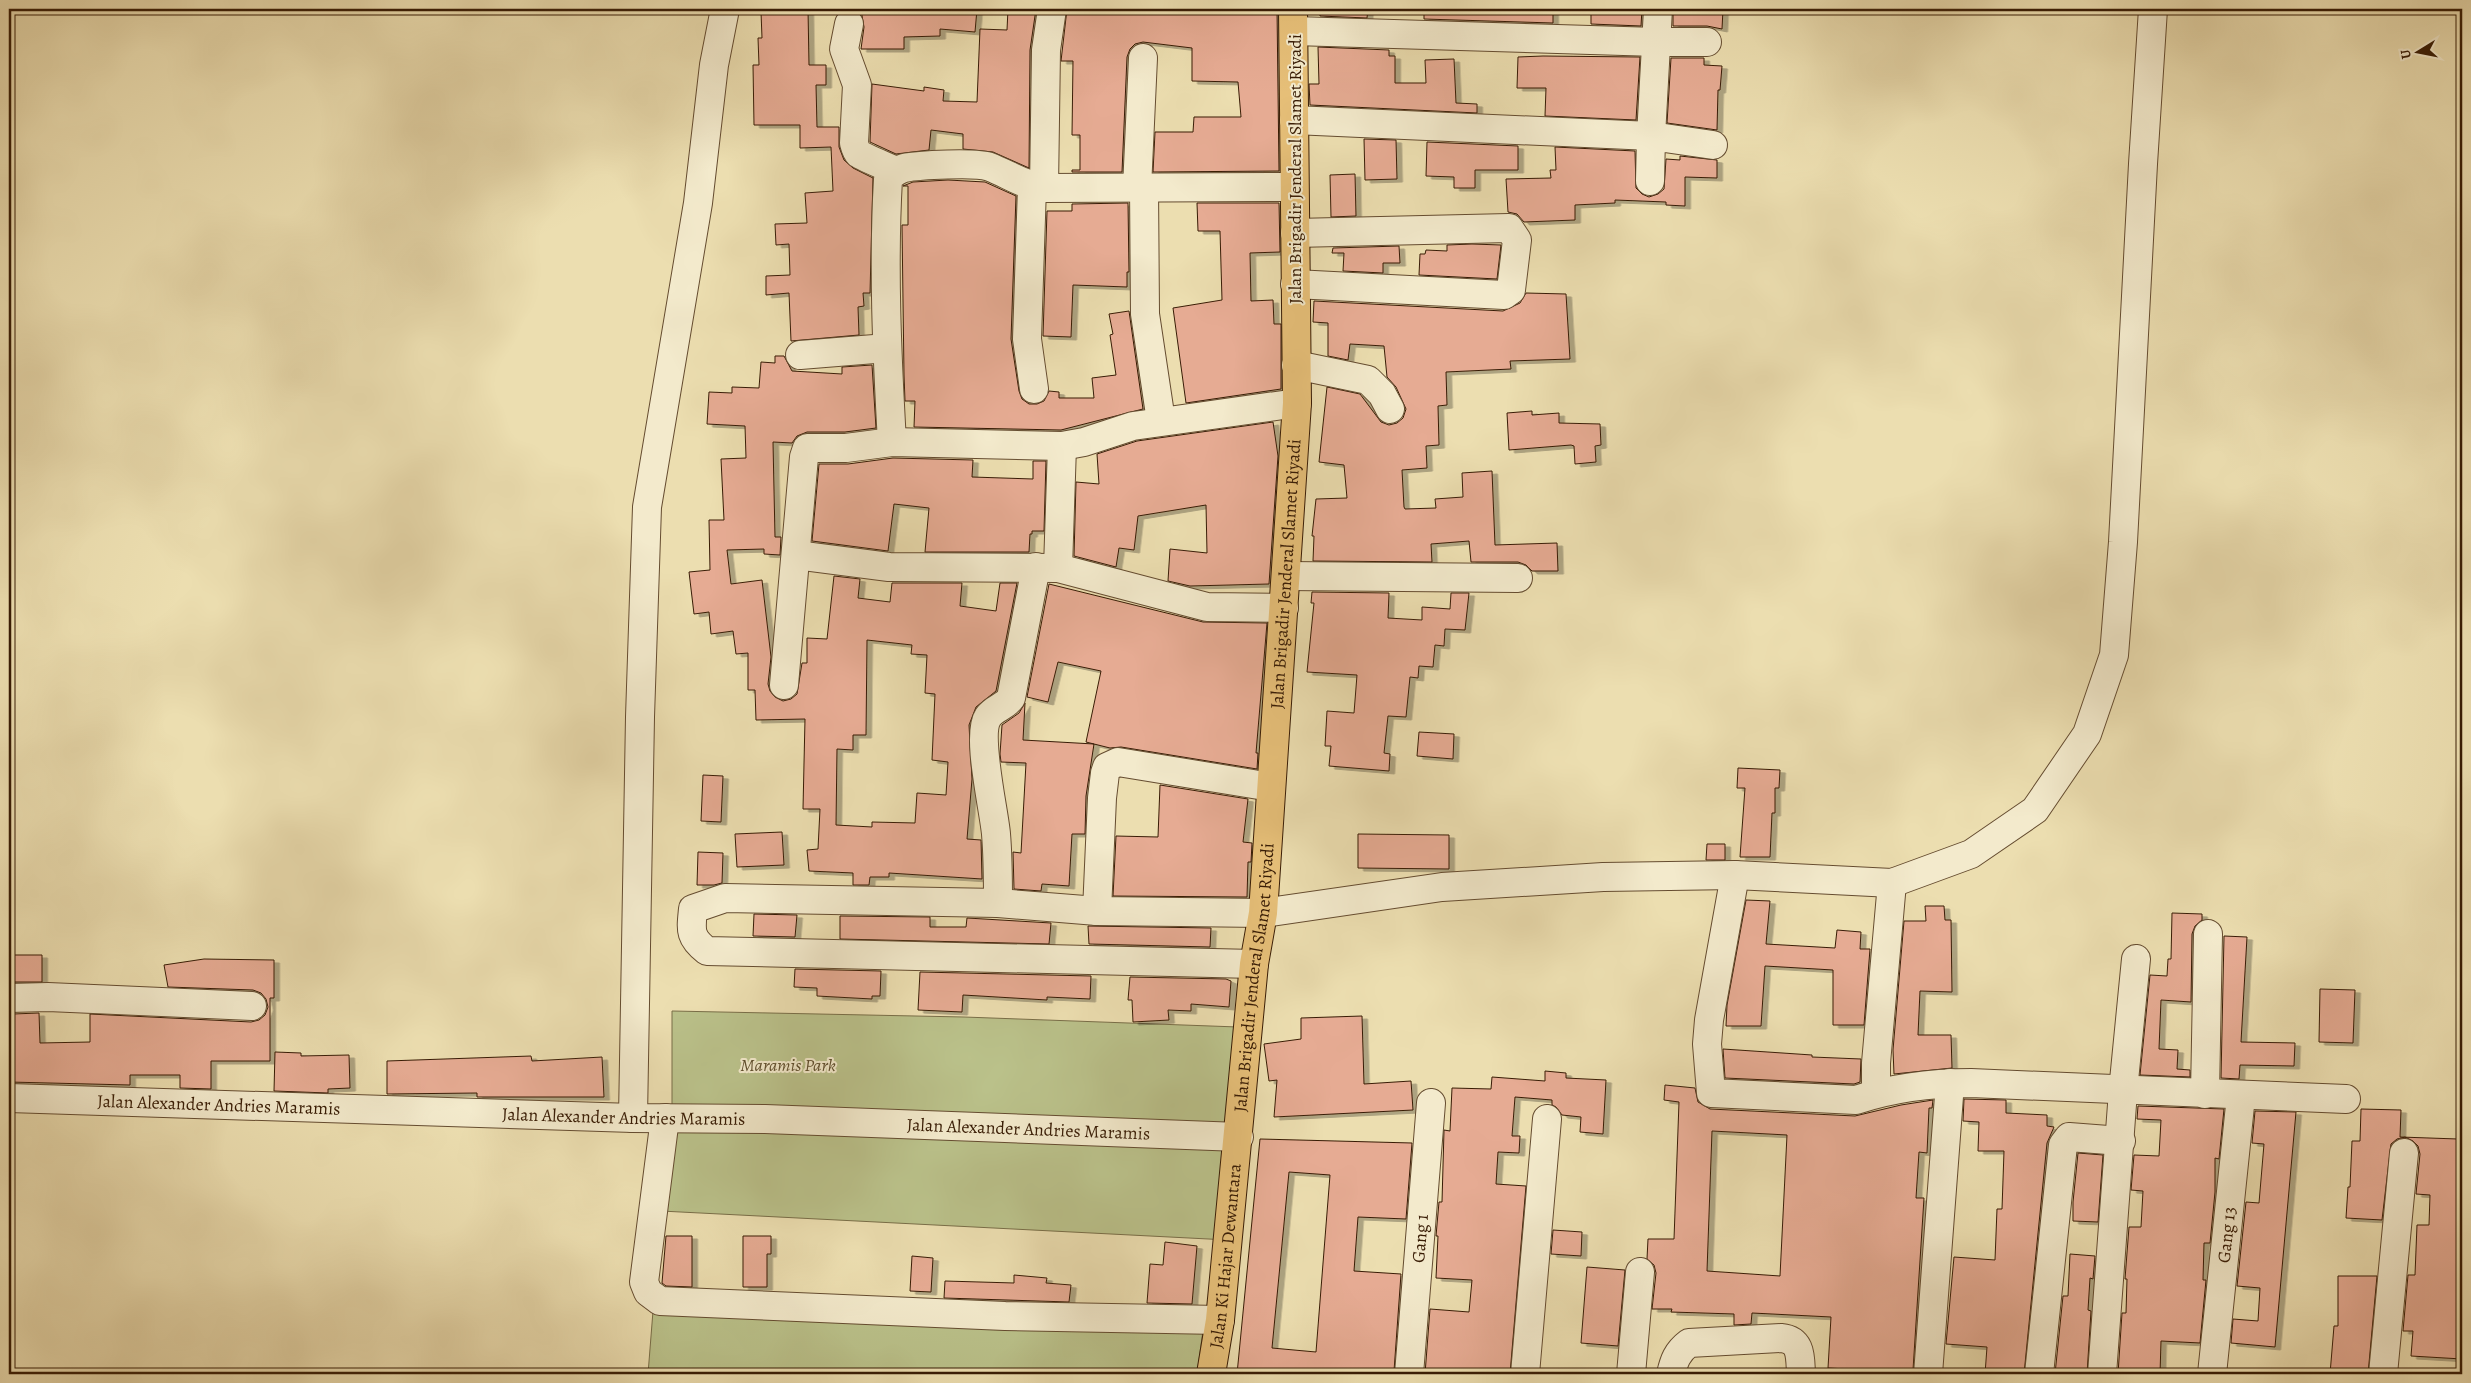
<svg xmlns="http://www.w3.org/2000/svg" width="2471" height="1383" viewBox="0 0 2471 1383" font-family="Alegreya,serif">
<defs>
<filter id="shadow"><feDropShadow dx="5.5" dy="3" stdDeviation="0" flood-color="#0004"/></filter>
</defs>
<rect width="100%" height="100%" fill="#ecdeb0"/>
<filter id="stains"><feTurbulence type="fractalNoise" baseFrequency=".004" numOctaves="4"/><feColorMatrix values="0 0 0 0 .2 0 0 0 0 .09 0 0 0 0 .02 0 0 0 .5 -.17"/></filter>
<radialGradient id="worn" r=".72"><stop offset=".6" stop-color="#630" stop-opacity="0"/><stop offset="1" stop-color="#630" stop-opacity=".3"/></radialGradient>
<path fill="#bac18a" stroke="#796e48" d="M672 1011 964 1017 1238 1027 1232 1123 672 1113Z
M667 1126 1235 1144 1228 1240 661 1211Z
M653 1311 1204 1323 1197 1374H648Z"/>
<path fill="#e6ab93" stroke="#381c05" fill-rule="evenodd" filter="url(#shadow)" d="M768 9H808L809 65H826V85H816L817 127H839V147L844 160 853 168 873 178 870 293H863L864 306 858 307 859 335 791 341 789 293 766 295V276L790 275 789 244 776 245 775 224 807 223 805 193 833 191 831 147 800 148V125H754L753 65H759L758 38H762L761 12H768Z
M908 9H977L975 32 940 29V36L904 37V49H861L864 27 861 10 908 11Z
M1008 9H1036L1030 50 1029 168 993 152 963 149V134L931 130 929 150 896 154 870 142 872 84 924 91V87L944 90 943 101 977 102 980 29 1007 30Z
M1067 9H1277L1279 171 1153 172 1155 132H1193L1194 117H1241L1238 82 1192 81V48L1143 42 1135 44 1130 49 1127 57 1122 172H1072V170H1080V135H1072L1073 61H1061Z
M1320 9H1368L1367 18 1320 16Z
M1424 9H1521V12H1553V23L1424 19Z
M1591 9H1642L1641 26 1591 24Z
M1673 9H1723L1722 29 1707 26H1673Z
M1318 47 1389 50V56H1395V83H1426L1425 60 1454 59 1456 103 1477 104V113L1310 105 1309 84H1319Z
M1543 56 1640 57 1636 120 1545 116 1546 88H1517L1518 57Z
M1671 58H1704V65L1722 66 1720 90H1718L1717 130 1667 123Z
M1364 139 1396 140 1397 179 1365 180Z
M1427 142 1518 146V170H1475V188H1454V177L1426 176Z
M1555 147 1635 151 1636 188 1642 194 1649 197 1658 194 1664 189 1666 159 1680 160V156L1717 160V178L1685 177V206L1666 205V202L1615 200V203L1575 205V220L1524 222 1517 214 1508 212 1506 179 1551 178 1550 170H1556Z
M1355 174 1356 216 1331 217 1330 175Z
M948 180 985 182 1016 196 1011 339 1019 391 1022 399 1029 404H1037L1044 401 1049 391 1059 392V398H1094L1092 378 1116 375 1110 335 1113 334 1109 314 1129 311 1143 409 1061 430 914 427 915 401H905L904 375 902 225H908V186H903L913 182Z
M1128 203 1129 272H1127V287L1073 285 1071 337 1043 336 1047 211H1072V204Z
M1197 203H1279L1280 252 1250 253 1251 301 1273 300 1274 324H1281V389L1186 403 1173 308 1222 300 1220 231H1198Z
M1472 244 1501 245 1497 279 1419 275 1420 254H1425L1426 250 1447 251V245Z
M1399 246 1400 263H1383V273L1343 271 1344 253H1332L1333 248Z
M1526 293 1566 294 1570 359 1510 361 1511 369 1446 372 1447 405 1438 406 1439 445 1426 446 1427 468 1402 470 1404 507 1405 509 1436 508 1435 499 1463 497 1462 473 1492 471 1495 545 1557 543 1558 571H1532L1526 565 1518 562H1471L1469 541 1431 544 1432 562 1313 561 1314 536H1312L1316 499 1347 498 1344 465 1319 462 1327 387 1360 394 1381 422 1389 425 1397 423 1403 418 1406 409 1396 387 1387 377 1384 346 1350 344 1348 360 1328 356V323L1313 322 1314 301 1503 311 1520 303Z
M775 356H784L792 371 842 374V367L872 365 876 428 845 432H807L797 436 792 443 773 442 775 537H781L780 555 764 554V549L727 550 731 584 762 580 771 657 768 684 770 691 775 697 783 701 791 699 797 694 802 663H807V638L827 639 834 576 860 579 858 598 890 602 892 583H962L960 606 996 611 1000 583H1017L996 691 976 707 969 725 972 779 967 839 981 840 982 879 889 873V877H870L869 885H853V873L809 871 807 850 818 849 820 809H803L805 719 756 720 755 690H748V653L736 654 733 631 711 634 709 612 694 614 689 572 710 570 709 520H724L721 459 746 458 745 426 707 424 709 392 732 393V387L759 388 761 362 775 363ZM867 640 912 645 911 654 927 655 925 693 935 694 932 760 948 762 946 795 917 793 915 823 872 822V827L836 825 837 749 853 750V735H866Z
M1532 411V415L1559 413V423L1600 424 1601 445 1595 446 1596 462 1575 464 1574 446 1571 445 1509 450 1507 413Z
M1273 422 1278 456 1269 584 1190 586 1168 581 1170 549 1207 553 1206 505 1138 516 1134 550 1119 548 1116 567 1074 556 1076 482 1099 484 1097 454 1137 441Z
M893 458 973 460 972 477 1033 479V461H1046L1044 531H1032V534H1030L1029 552H925L929 508 894 504 888 551 812 541 819 464H848Z
M1049 584 1203 622 1267 623 1256 753H1258L1257 769 1121 747 1110 748 1086 742 1101 671 1058 662 1048 702 1027 697Z
M1312 592 1389 593 1388 618 1422 620V607L1450 609 1451 593H1469L1465 630 1445 629 1444 646 1435 645 1433 667 1419 666 1418 678 1410 677 1406 717 1388 716 1384 753 1390 754 1389 771 1329 766 1331 746H1325L1327 711 1354 713 1357 675 1307 672 1314 603H1311Z
M1025 703 1023 740 1094 744 1086 796 1085 834H1072L1069 886 1042 884 1041 891 1014 889 1013 852 1021 853 1026 763 1001 762 1000 754 1002 725 1019 713Z
M1419 732 1454 734 1453 759 1417 756Z
M1738 768 1780 770 1779 788H1775V813H1772L1770 857H1740L1745 788H1737Z
M703 775 723 776 721 822 701 821Z
M1160 785 1248 799 1243 842 1252 843 1251 862H1248L1247 897 1113 896 1116 836 1158 837Z
M782 832 784 865 737 867 735 834Z
M1358 834 1449 835V869L1358 868Z
M1707 844H1725V860H1706Z
M698 852 723 853 722 883 714 885H697Z
M1746 900 1770 901 1766 944 1835 948 1837 930 1861 932 1860 949H1870L1864 1025H1833V970L1765 966 1761 1026H1726L1727 1005Z
M1925 906H1944L1945 920H1951L1952 992 1920 991 1918 1035H1951L1952 1068 1894 1074 1893 1050 1904 921H1926Z
M2172 913 2202 914V920L2195 926 2192 934 2191 1002 2161 1000 2159 1049 2178 1050 2177 1069 2190 1070V1077L2140 1075 2150 975 2167 976 2168 959H2171Z
M754 914 797 915 795 937 753 936Z
M840 916 930 917V927H966L967 918 1051 923 1049 944 840 939Z
M1088 926 1211 928 1210 947 1089 944Z
M2224 936 2247 937 2241 1042 2295 1043 2294 1066 2240 1065 2239 1079 2221 1078Z
M9 955H42V982H9Z
M204 959 274 960V998H270V1061H211V1089L180 1088V1075H130V1085L9 1082V1053H14L13 1014 39 1013 40 1043 90 1042V1014L251 1022 259 1020 265 1015 268 1007 266 999 261 993 253 990 168 987 164 965Z
M795 969 881 971 880 996H872V999L817 996V988L794 987Z
M920 972 1091 976 1090 999 1047 997V1000L963 995 962 1012 918 1010Z
M1130 977 1226 979 1231 981 1229 1007 1191 1004V1011L1168 1010 1169 1020 1133 1022 1132 1000H1128Z
M2320 989 2355 990 2353 1043 2319 1042Z
M1362 1016 1364 1084 1411 1081 1413 1110 1274 1117 1277 1080 1269 1081 1264 1044 1301 1039V1018Z
M1723 1049 1812 1055V1057L1861 1059 1860 1082 1854 1084 1725 1078Z
M275 1052 301 1053V1056L349 1055 350 1088 328 1089V1093L274 1091Z
M531 1056 532 1061 602 1057 604 1097H477V1093L387 1094V1061Z
M1545 1071 1566 1073V1078L1606 1080 1603 1134 1580 1132 1581 1117 1562 1115 1556 1107 1552 1105V1100L1515 1097 1512 1136H1520L1519 1153 1498 1152 1496 1184 1526 1186 1510 1374H1425L1430 1309 1469 1312 1472 1280 1436 1278 1438 1236H1436L1439 1202H1442L1444 1130 1450 1131 1452 1088 1491 1089 1492 1077 1545 1081Z
M1665 1085 1695 1088 1698 1102 1710 1109 1855 1116 1901 1105 1933 1100 1932 1108H1929L1927 1153 1919 1152 1916 1198H1924L1913 1370H1900V1374H1866L1867 1370 1828 1368 1831 1317 1752 1313 1751 1324 1734 1325V1314L1671 1312 1672 1309H1652L1656 1273 1654 1265 1647 1259 1648 1239H1674L1679 1102 1664 1100ZM1712 1131 1787 1135 1780 1276 1707 1271Z
M1964 1099 2006 1100V1113L2047 1115V1126L2054 1127 2047 1143 2024 1374H1985L1987 1347 1946 1344 1954 1257 1995 1260 1997 1209H2002L2004 1151H1978L1979 1122 1963 1121Z
M2138 1106 2224 1109 2219 1159 2215 1158V1192L2210 1243H2204L2203 1280H2206L2200 1343 2161 1341 2160 1374H2118L2122 1313H2126L2127 1279H2125L2129 1227H2141L2143 1191 2131 1190 2134 1155 2159 1156 2161 1120 2137 1119Z
M2361 1109 2401 1110 2400 1137 2458 1139 2457 1163H2462L2458 1249H2462V1359L2411 1356 2413 1331H2403L2408 1275H2415L2417 1225H2429L2430 1195 2416 1194 2420 1154 2418 1146 2413 1141 2405 1137 2397 1139 2391 1144 2382 1220 2346 1218 2348 1187H2350L2352 1141H2360Z
M2255 1111 2296 1112 2275 1347 2231 1343 2233 1319 2258 1321 2260 1288 2237 1286 2246 1202 2259 1203 2264 1144 2252 1143Z
M1260 1139 1412 1143 1406 1219 1358 1217 1354 1271 1401 1274 1394 1371 1389 1370V1374H1237ZM1289 1172 1330 1175 1316 1352 1272 1348Z
M2078 1153 2103 1155 2098 1222 2073 1221V1202Z
M1553 1230 1582 1232 1581 1256 1551 1254Z
M666 1236H692V1287L666 1286 662 1283Z
M743 1236H771V1254H767V1287H743Z
M1165 1242 1197 1246 1192 1304 1147 1303 1150 1264 1163 1265Z
M2070 1254 2095 1256 2093 1279 2090 1278 2088 1310 2091 1311 2087 1374H2055L2063 1296H2068Z
M912 1256 933 1258 931 1292 910 1291Z
M1587 1267 1625 1270 1618 1346 1581 1343Z
M1014 1275 1047 1278 1046 1283 1071 1285 1069 1302 944 1298 945 1281 1014 1283Z
M2338 1276H2377L2368 1374H2330L2334 1326H2338Z"/>
<g fill="none" stroke-linecap="round" stroke-linejoin="round">
<defs>
<g id="minor">
<path d="M849 24 844 49 857 85 854 143C855 147 856 151 859 154 861 156 890 168 896 171"/>
<path d="M1294 31 1657 42H1707"/>
<path d="M1294 120 1651 136 1658 9"/>
<path d="M1650 181 1651 136 1713 145"/>
<path d="M1032 187 1027 339 1034 389"/>
<path d="M1144 187 1145 314 1161 421"/>
<path d="M1044 188 1046 50 1052 9"/>
<path d="M1137 188 1143 58"/>
<path d="M1295 284 1504 295 1511 290 1517 240 1509 228 1295 233"/>
<path d="M800 355 887 348"/>
<path d="M1296 365 1368 380 1382 394 1390 409"/>
<path d="M892 442C887 354 883 267 888 179 892 174 897 170 904 168 918 165 977 162 990 167 1008 174 1023 185 1044 188L1294 187"/>
<path d="M796 555 889 567 1058 568 1207 607 1284 608"/>
<path d="M1058 568 1062 446"/>
<path d="M1286 576 1518 578"/>
<path d="M784 685 804 457 807 448H846L892 442 1062 446 1084 442 1133 426 1297 403"/>
<path d="M1735 875 1709 1020 1707 1044 1711 1093 1856 1100C1892 1088 1932 1083 1971 1083L2346 1099"/>
<path d="M998 903C998 880 998 857 996 834 994 810 976 735 988 717 994 708 1005 707 1011 698L1036 567"/>
<path d="M1097 911 1102 798 1105 773 1107 767 1118 762 1271 787"/>
<path d="M1254 964 707 951C689 937 691 930 693 909L725 898 998 903 1097 911 1263 913 1442 887 1603 877 1735 875 1892 883 1971 854 2035 810 2087 734 2114 655 2123 542 2143 164 2153 9"/>
<path d="M9 998 48 997 252 1006"/>
<path d="M1876 1093V1063L1892 883"/>
<path d="M2205 1094 2208 934"/>
<path id="s1" d="M9 1098 633 1118 765 1119 1239 1137"/>
<path d="M633 1118 640 717 647 507 698 203 714 65 725 9"/>
<path d="M665 1118 644 1282 648 1292 660 1301 1005 1316 1220 1320"/>
<path id="s2" d="M1409 1374 1431 1103"/>
<path d="M1525 1374 1547 1119"/>
<path d="M1631 1374 1640 1272"/>
<path d="M1671 1374C1674 1361 1677 1352 1689 1343L1781 1338C1802 1340 1800 1357 1801 1374"/>
<path d="M1928 1374 1950 1083"/>
<path d="M2039 1374 2063 1145 2069 1137 2121 1141"/>
<path d="M2102 1374 2123 1091 2136 959"/>
<path id="s3" d="M2212 1374 2241 1096"/>
<path d="M2383 1374 2404 1153"/>
</g>
<g id="major">
<path id="s4" d="M1211 1374 1220 1320 1254 964 1263 913 1297 403 1293 9"/>
</g>
</defs>
<use href="#minor" stroke="#654c30" stroke-width="30"/>
<use href="#major" stroke="#381c05" stroke-width="30"/>
<use href="#minor" stroke="#f3eacc" stroke-width="28"/>
<use href="#major" stroke="#e6bf78" stroke-width="28"/>
</g>
<g text-anchor="middle" stroke-width="4" stroke-linejoin="round" paint-order="stroke">
<g font-size="18" fill="#381c05" stroke="#f3eacc">
<text transform="translate(1295 169) rotate(-90)" y="6">Jalan Brigadir Jenderal Slamet Riyadi</text>
<text dy="6" stroke="none"><textPath href="#s4" startOffset="804">Jalan Brigadir Jenderal Slamet Riyadi</textPath></text>
<text dy="6" stroke="none"><textPath href="#s4" startOffset="399">Jalan Brigadir Jenderal Slamet Riyadi</textPath></text>
<text dy="6" stroke="none"><textPath href="#s1" startOffset="210">Jalan Alexander Andries Maramis</textPath></text>
<text dy="6" stroke="none"><textPath href="#s1" startOffset="615">Jalan Alexander Andries Maramis</textPath></text>
<text dy="6" stroke="none"><textPath href="#s1" startOffset="1020">Jalan Alexander Andries Maramis</textPath></text>
<text dy="6" stroke="none"><textPath href="#s3" startOffset="140">Gang 13</textPath></text>
<text dy="6" stroke="none"><textPath href="#s2" startOffset="136">Gang 1</textPath></text>
<text dy="6" stroke="none"><textPath href="#s4" startOffset="119">Jalan Ki Hajar Dewantara</textPath></text>
</g>
<g font-size="18" font-style="italic" fill="#5f4e2d" stroke="#f3eacc">
<text x="788" y="1071">Maramis Park</text>
</g>
</g>
<rect width="2471" height="1383" fill="none" stroke="#ecdeb0" stroke-width="30"/>
<rect x="10" y="10" width="2451" height="1363" fill="none" stroke="#381c05" stroke-width="2.5"/>
<rect x="15" y="15" width="2441" height="1353" fill="none" stroke="#381c05"/>
<g transform="translate(2418 52) rotate(260)" stroke="#f3eacc" stroke-width="4" paint-order="stroke">
<path d="M0-4L9 19L0 12L-9 19Z" fill="#381c05"/>
<text y="-8" font-size="14" font-weight="bold" text-anchor="middle" fill="#381c05">U</text>
</g>
<rect width="100%" height="100%" filter="url(#stains)"/>
<rect width="100%" height="100%" fill="url(#worn)"/>
</svg>
